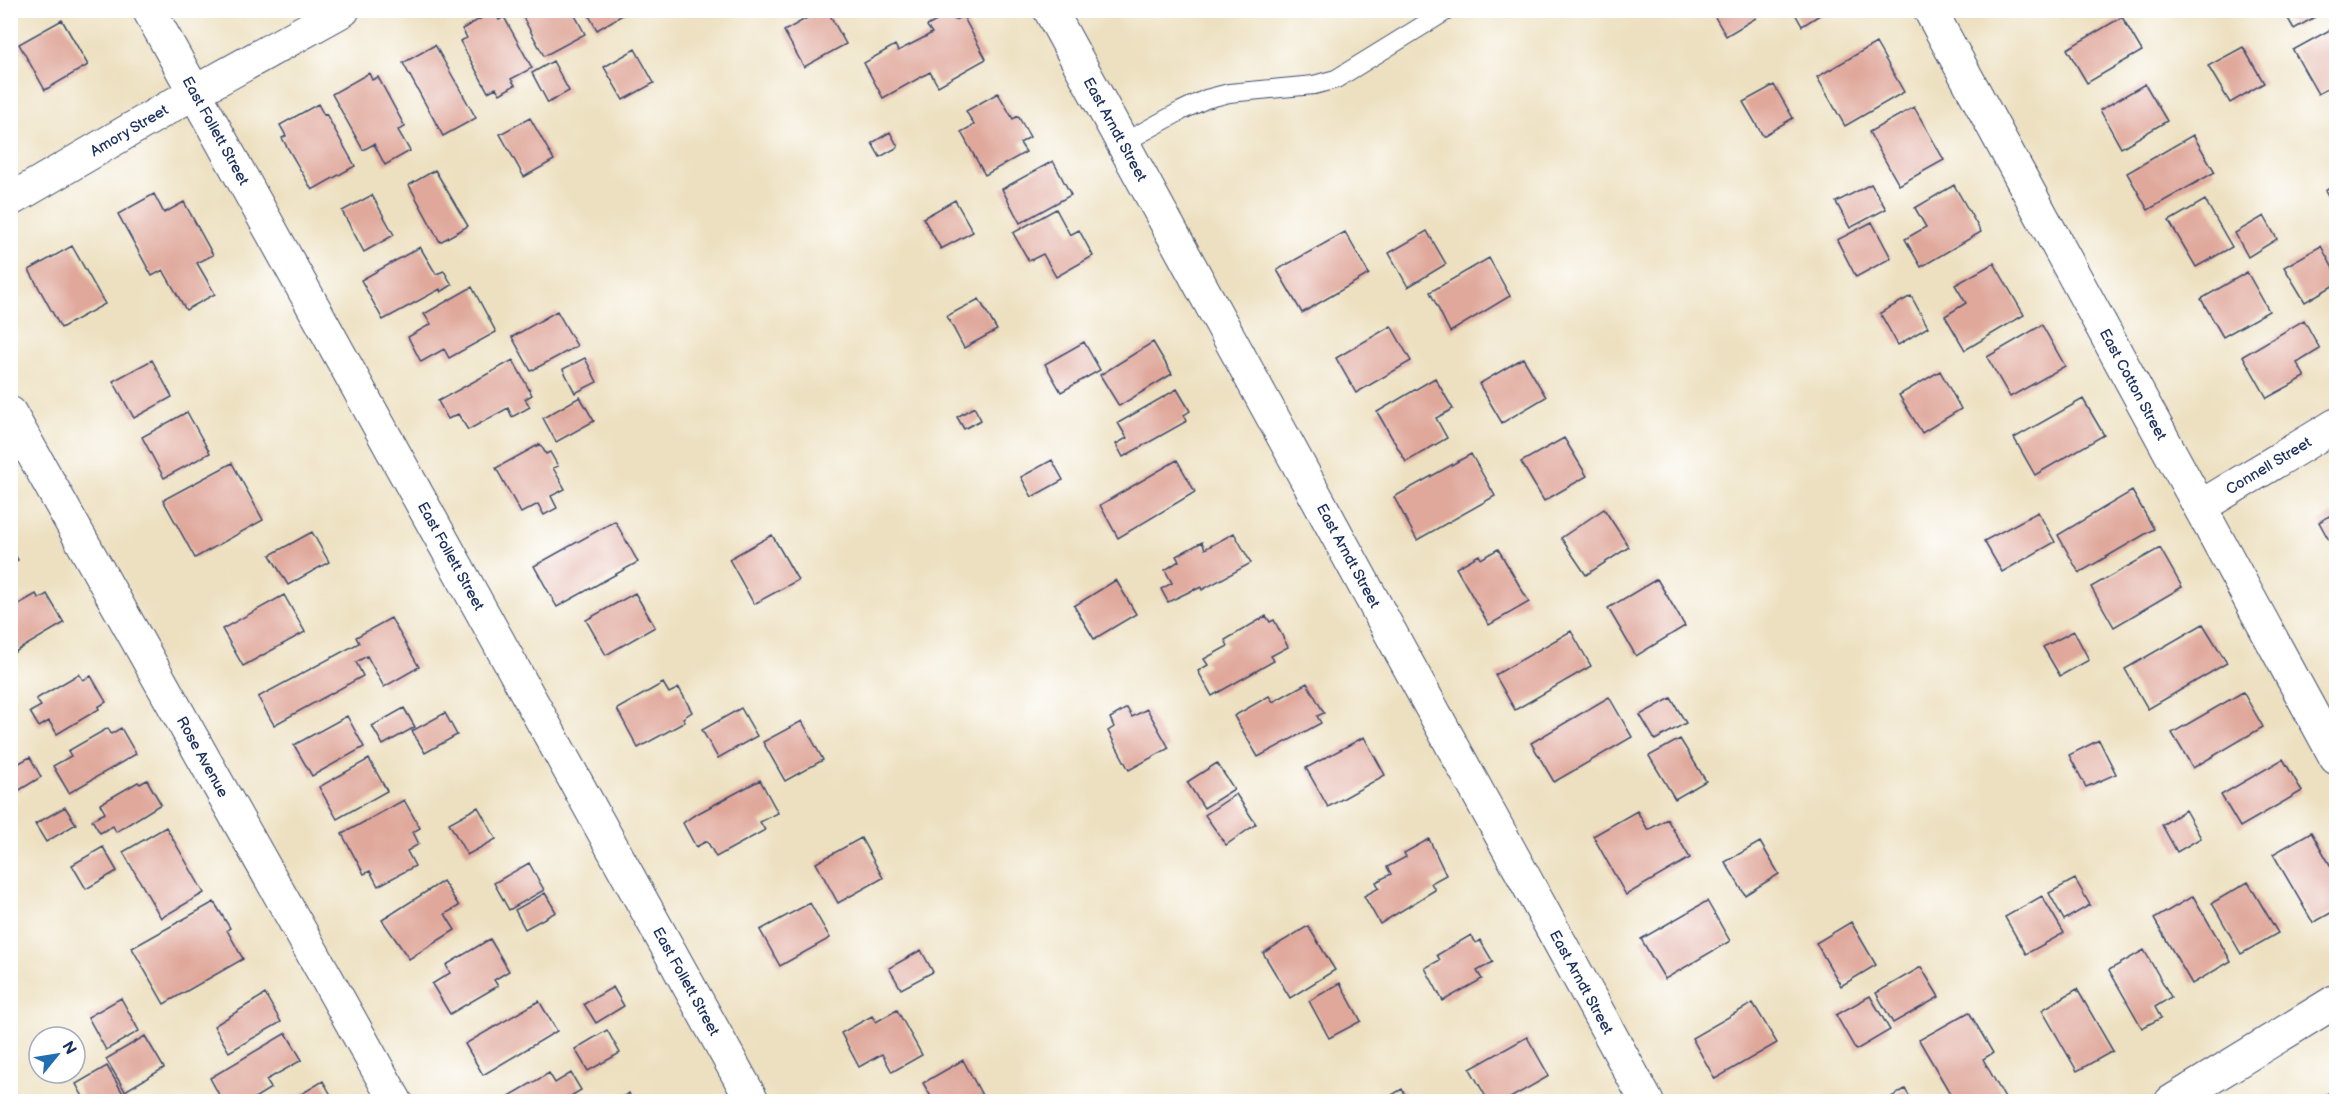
<svg xmlns="http://www.w3.org/2000/svg" width="2347" height="1112" viewBox="0 0 2347 1112" font-family="'Balsamiq Sans',sans-serif">
<rect width="100%" height="100%" fill="#fff"/>
<filter id="ink" filterUnits="userSpaceOnUse"><feTurbulence type="fractalNoise" baseFrequency=".0167" numOctaves="2"/><feDisplacementMap in="SourceGraphic" scale="12" xChannelSelector="R" yChannelSelector="G"/><feConvolveMatrix kernelMatrix="1 2 1 2 8 2 1 2 1" color-interpolation-filters="sRGB"/></filter>
<filter id="wash" filterUnits="userSpaceOnUse"><feTurbulence type="fractalNoise" baseFrequency=".008" numOctaves="4" result="noise"/><feDisplacementMap in="SourceGraphic" scale="24" xChannelSelector="R" yChannelSelector="G"/><feGaussianBlur stdDeviation="1.35" result="paint"/><feColorMatrix in="noise" values="0 0 0 0 0 0 0 0 0 0 0 0 0 0 0 0 0 1.4 0 .05"/><feComposite in="paint" operator="in"/></filter>
<g filter="url(#wash)">
<rect width="100%" height="100%" fill="#ede0c0"/>
<g id="blocks">
<path fill="#e0a89b" d="M519 10H572L585 34 544 56Z
M586 10H631L597 30Z
M821 10H827L846 44 804 67 784 31Z
M879 10H895L883 17Z
M1711 10H1752L1756 18 1726 36Z
M1793 10H1828L1802 26Z
M2057 10H2072L2061 17Z
M2172 10H2186L2175 16Z
M2283 10H2327L2294 29Z
M494 11 499 20 504 17 532 68 511 79 515 85 500 94 496 88 488 92 460 41 467 38 462 29Z
M951 13 955 20 963 16 986 59 938 86 930 72 883 98 864 63 895 45 898 51 925 37 932 33 927 26Z
M2122 17 2142 51 2087 83 2067 49Z
M62 20 88 65 45 90 19 44Z
M2335 27 2336 84 2318 94 2293 50Z
M1876 43 1904 92 1845 126 1817 77Z
M435 45 476 118 443 136 403 63Z
M2243 47 2264 83 2230 103 2208 66Z
M635 49 654 83 623 100 604 67Z
M553 61 569 91 548 103 532 73Z
M369 73 372 80 378 77 405 127 398 130 410 151 385 165 374 144 363 150 332 94Z
M2145 84 2167 121 2121 148 2100 110Z
M1774 85 1793 118 1763 136 1743 102Z
M998 93 1013 119 1018 116 1030 137 1020 143 1026 152 985 175 961 132 974 125 966 111Z
M318 104 324 115 326 114 355 166 312 190 282 138 286 136 280 125Z
M1914 107 1944 160 1899 185 1869 132Z
M530 118 554 160 524 177 500 134Z
M890 132 898 147 880 157 872 143Z
M2193 135 2215 172 2148 210 2127 173Z
M1053 161 1071 195 1020 223 1002 189Z
M435 170 468 226 440 242 409 185Z
M1871 184 1886 209 1850 228 1836 202Z
M2336 184V211L2325 191Z
M1954 185 1981 232 1921 267 1905 239 1926 227 1915 208Z
M154 194 164 213 184 202 213 255 197 263 215 294 186 310 163 270 152 276 118 214Z
M372 195 394 235 364 252 342 211Z
M955 200 973 232 941 249 923 218Z
M2205 200 2232 247 2196 267 2169 221Z
M1056 209 1070 235 1079 230 1093 256 1056 277 1043 254 1029 261 1013 233Z
M2264 216 2277 239 2248 257 2235 233Z
M1872 222 1891 258 1856 277 1837 240Z
M1427 231 1446 264 1408 287 1389 253Z
M1345 232 1369 274 1302 313 1277 270Z
M72 246 105 304 61 328 29 270Z
M2321 246 2336 274V284L2305 302 2284 267Z
M420 247 436 274 444 271 452 285 441 292 440 289 383 320 361 280Z
M1489 258 1510 296 1450 332 1430 292Z
M1994 263 2024 315 1965 350 1945 316 1966 303 1955 285Z
M2247 272 2269 311 2223 337 2201 299Z
M472 287 496 332 449 358 444 349 421 362 408 337 431 324 424 314Z
M1911 296 1928 327 1898 345 1880 313Z
M979 299 997 330 964 348 947 316Z
M557 311 577 346 531 371 512 337Z
M2304 320 2320 349 2297 363 2305 377 2267 398 2243 356Z
M2042 325 2065 366 2010 397 1987 357Z
M1391 326 1411 361 1356 393 1336 358Z
M1084 342 1100 370 1061 392 1045 364Z
M1153 342 1172 374 1119 406 1100 375Z
M585 358 597 382 575 393 563 369Z
M1523 358 1546 397 1502 423 1479 384Z
M152 360 172 397 134 418 113 381Z
M513 360 532 395 525 399 530 407 512 417 508 408 468 430 458 414 448 419 438 401Z
M1940 371 1961 409 1922 433 1899 395Z
M1435 378 1453 409 1436 418 1447 438 1406 462 1377 412Z
M1177 389 1190 411 1184 415 1187 421 1123 457 1116 444 1127 438 1118 423Z
M580 397 594 421 556 442 543 418Z
M2083 399 2104 435 2035 475 2014 438Z
M974 407 981 420 964 429 957 417Z
M187 412 210 453 164 478 142 437Z
M1564 438 1587 476 1544 501 1521 462Z
M540 444 546 454 550 452 558 466 553 468 565 489 551 496 557 508 544 515 538 504 521 513 496 468Z
M1471 454 1495 496 1417 540 1394 497Z
M1052 460 1063 480 1032 497 1021 477Z
M1177 460 1195 492 1118 538 1100 505Z
M232 463 263 520 195 558 163 500Z
M2132 491 2154 529 2079 573 2058 535Z
M1604 509 1629 547 1586 575 1561 538Z
M2038 512 2055 542 2002 572 1984 541Z
M2336 512V553L2319 522Z
M615 521 638 562 557 607 534 566Z
M312 532 329 562 288 585 270 555Z
M1234 533 1251 563 1202 590 1201 587 1195 590V589L1168 602 1161 589 1172 583 1165 570 1179 561 1176 556 1202 542 1205 549Z
M772 535 798 580 754 604 729 559Z
M10 546 18 560 10 564Z
M2160 548 2182 587 2114 627 2091 587Z
M1498 549 1529 602 1489 625 1456 568 1479 555 1481 559Z
M1657 579 1685 626 1636 656 1608 608Z
M1116 580 1136 614 1094 639 1074 606Z
M635 593 655 627 606 655 586 620Z
M36 594 39 599 47 594 64 623 10 655V609Z
M284 595 305 632 243 666 222 629Z
M1266 616 1270 622 1274 620 1288 647 1271 656 1274 661 1212 696 1198 671 1208 665 1204 659 1228 646 1225 640Z
M391 618 419 667 384 687 367 656 356 662 363 676 274 725 258 697 359 643 356 637Z
M2203 624 2227 663 2148 709 2125 669Z
M1571 631 1591 666 1515 710 1495 675Z
M2074 631 2089 660 2060 676 2043 647Z
M79 674 83 680 91 676 106 702 98 707 99 709 57 734 49 721 39 727 30 712 41 706 36 699Z
M663 683 669 693 679 688 692 712 683 718 685 722 638 748 617 709Z
M1307 683 1324 713 1317 716 1321 723 1258 757 1234 716 1269 696 1273 702Z
M2243 692 2263 727 2193 768 2172 733Z
M1609 697 1632 737 1554 782 1531 743Z
M1671 698 1686 723 1655 740 1640 715Z
M404 708 415 727 383 745 372 726Z
M741 708 757 736 718 758 702 730Z
M1127 708 1132 717 1147 709 1169 748 1129 770 1108 731 1114 727 1110 718Z
M445 713 457 735 425 753 412 731Z
M347 716 364 747 312 776 294 745Z
M802 721 823 760 785 781 763 742Z
M108 728 111 734 121 728 136 754 69 793 53 766 71 756 68 751Z
M1364 737 1385 775 1328 807 1306 768Z
M1680 739 1706 781 1675 799 1649 756Z
M2099 740 2116 774 2086 787 2069 755Z
M30 757 41 777 18 791 10 778V768Z
M369 759 387 791 337 819 319 787Z
M2283 759 2302 791 2240 827 2221 795Z
M1217 763 1234 789 1204 808 1187 782Z
M147 780 161 804 116 832 113 826 100 833 92 820 105 813 100 804 138 782 140 784Z
M760 780 778 813 760 822 765 830 716 857 707 841 696 847 683 823 693 816Z
M1236 794 1256 824 1226 845 1205 815Z
M404 800 420 828 413 832 419 844 407 851 415 866 378 886 370 871 364 874 342 834Z
M65 807 76 824 46 842 35 824Z
M478 807 496 839 467 855 449 823Z
M2185 810 2201 838 2177 852 2162 825Z
M1637 811 1648 830 1667 819 1690 858 1626 895 1593 836Z
M166 827 204 893 161 918 123 852Z
M2311 832 2336 875V910L2313 923 2273 854Z
M861 838 883 878 838 903 816 863Z
M1429 839 1446 875 1431 883 1435 890 1380 924 1364 896 1379 888 1376 882 1391 874 1387 867 1406 857 1404 853Z
M1760 842 1779 874 1745 895 1725 862Z
M103 847 117 871 86 889 72 865Z
M529 863 544 890 509 910 494 883Z
M2075 879 2090 905 2064 920 2049 893Z
M443 881 459 906 445 914 455 930 409 959 382 920Z
M2248 882 2278 933 2241 954 2212 903Z
M545 893 556 912 525 929 515 910Z
M2042 896 2064 933 2026 954 2005 917Z
M2193 896 2231 961 2192 984 2154 919Z
M1707 901 1730 941 1665 979 1641 939Z
M214 902 230 928 227 930 243 959 164 1004 132 948Z
M810 903 830 938 780 966 760 930Z
M1851 922 1876 965 1841 986 1816 943Z
M1308 926 1335 970 1290 998 1263 953Z
M1471 935 1476 943 1480 940 1493 962 1477 971 1482 979 1443 1001 1425 968 1440 960 1437 955Z
M490 939 509 971 494 980 498 986 450 1014 432 984 450 973 446 965Z
M921 950 933 972 901 989 889 968Z
M2144 950 2171 997 2155 1007 2161 1018 2142 1028 2109 970Z
M1921 967 1939 997 1893 1023 1876 993Z
M1340 983 1361 1021 1329 1038 1309 1001Z
M613 987 624 1006 596 1023 584 1004Z
M2077 989 2113 1051 2077 1071 2042 1010Z
M265 994 281 1022 229 1052 214 1026Z
M1870 996 1890 1030 1856 1050 1836 1015Z
M121 998 139 1031 106 1050 88 1017Z
M539 1001 557 1031 483 1075 465 1044Z
M1753 1003 1777 1043 1715 1079 1692 1038Z
M897 1010 922 1055 892 1072 882 1054 859 1067 841 1033 872 1016 876 1022Z
M1969 1012 1993 1053 1983 1059 2007 1102H1955L1919 1040Z
M607 1030 620 1053 588 1071 575 1049Z
M286 1033 302 1060 266 1080 271 1088 248 1102H223L210 1078Z
M145 1036 164 1068 125 1091 106 1059Z
M1527 1037 1549 1076 1503 1102H1489L1470 1069Z
M963 1060 983 1097 975 1102H934L923 1083Z
M107 1066 128 1102H86L76 1084Z
M549 1073 555 1083 571 1073 581 1090 564 1100 565 1102H499Z
M323 1081 335 1102H288Z
M1402 1089 1409 1102H1380Z
M1905 1089 1913 1102H1883Z
M2330 1092 2335 1102H2314Z
M629 1093 633 1102H613Z"/>
</g>
</g>
<g filter="url(#ink)">
<use href="#blocks" fill-opacity="0" stroke="#3a4a6d" stroke-width="1.5"/>
<g fill="none" stroke-linecap="round" stroke-linejoin="round">
<defs>
<path id="lane" d="M1123 143 1181 111 1206 99 1229 93 1314 85 1336 79 1448 10"/>
<g id="street">
<path id="s1" d="M149 10 753 1102"/>
<path id="s2" d="M1050 10 1647 1102"/>
<path id="s3" d="M1930 10 2336 758"/>
<path id="s4" d="M10 200 195 92 343 10"/>
<path id="s5" d="M10 413 396 1102"/>
<path id="s6" d="M2200 507 2336 425"/>
<path d="M2171 1102 2336 1001"/>
</g>
</defs>
<use href="#lane" stroke="#3a4a6d" stroke-width="20"/>
<use href="#street" stroke="#3a4a6d" stroke-width="35"/>
<use href="#lane" stroke="#fff" stroke-width="18"/>
<use href="#street" stroke="#fff" stroke-width="33"/>
</g>
</g>
<g text-anchor="middle" stroke-width="5" stroke-linejoin="round" paint-order="stroke">
<g font-size="15" fill="#1b2f5e" stroke="#fff">
<text dy="5" stroke="none"><textPath href="#s2" startOffset="136">East Arndt Street</textPath></text>
<text dy="5" stroke="none"><textPath href="#s4" startOffset="138">Amory Street</textPath></text>
<text dy="5" stroke="none"><textPath href="#s1" startOffset="138">East Follett Street</textPath></text>
<text dy="5" stroke="none"><textPath href="#s3" startOffset="426">East Cotton Street</textPath></text>
<text dy="5" stroke="none"><textPath href="#s6" startOffset="80">Connell Street</textPath></text>
<text dy="5" stroke="none"><textPath href="#s1" startOffset="624">East Follett Street</textPath></text>
<text dy="5" stroke="none"><textPath href="#s2" startOffset="622">East Arndt Street</textPath></text>
<text dy="5" stroke="none"><textPath href="#s5" startOffset="394">Rose Avenue</textPath></text>
<text dy="5" stroke="none"><textPath href="#s1" startOffset="1110">East Follett Street</textPath></text>
<text dy="5" stroke="none"><textPath href="#s2" startOffset="1108">East Arndt Street</textPath></text>
</g>
</g>
<rect width="2347" height="1112" fill="none" stroke="#fff" stroke-width="36"/>
<g transform="translate(57 1055) rotate(60)"><circle r="28" fill="#ffffff" stroke="#a4acbf" stroke-width="1.5"/>
<path d="M0-4.5L10 22L0 15L-10 22Z" fill="#1f6fb2"/>
<text y="-9" font-size="16" font-weight="bold" text-anchor="middle" fill="#1b2f5e">N</text>
</g>
</svg>
